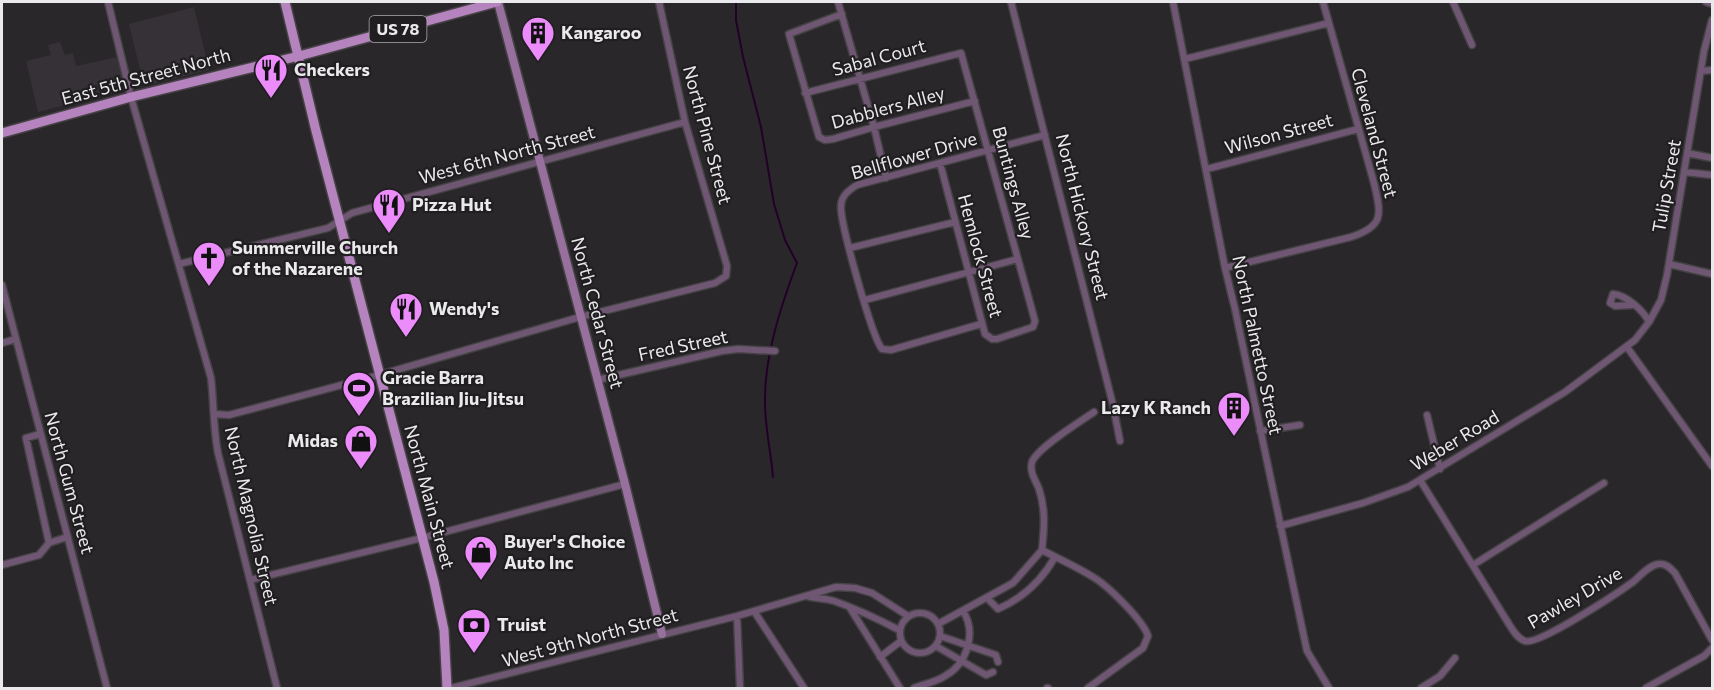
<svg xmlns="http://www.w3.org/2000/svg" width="1714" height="690" viewBox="0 0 1714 690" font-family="Commissioner,sans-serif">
<rect width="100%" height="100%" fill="#2a272a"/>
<path fill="#363037" d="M194 7 209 70 144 86 129 24Z
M60 42 65 55 73 53 76 66 117 57 125 90 38 112 26 61 51 55 48 45Z"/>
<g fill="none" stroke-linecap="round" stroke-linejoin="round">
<path stroke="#220028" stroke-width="2" d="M736 2V20L743 57 761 127 774 204 785 240 797 263C781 306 764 356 765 403 765 428 771 452 773 477"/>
<defs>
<path id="street" d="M108 2 131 97 211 378C214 403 213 428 218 453L277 688
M838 2 874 127 886 178
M1011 2 1113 405 1120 441
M1173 2 1225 268 1235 309 1304 637 1307 651 1329 688
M1453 2 1472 45
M1706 2 1712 4
M842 14 789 34 819 137 825 140 833 139 874 127 975 101
M1185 59 1329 23
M1701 71 1712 70
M805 93 961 53 1035 321 1033 327 997 339H992L985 334 940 163
M1687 153 1712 158
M1207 169 1358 129
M1684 172 1712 175
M850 248 955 222
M179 264 328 228 352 213 685 122
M1669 264 1712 274
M1225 268 1351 237C1385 226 1381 214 1374 183L1323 2
M2 285 107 688
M865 300 1018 259
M1632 305 1615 306 1610 303 1613 294C1626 295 1643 310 1649 322
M981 324 891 350 882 349C872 337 840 223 841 206 841 196 849 190 857 185L1045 135
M2 343 16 339
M1627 347 1712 466
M597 380 722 351 738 349 775 351
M214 414 229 415 379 375 580 317 715 283 726 276 727 266 685 122 659 2
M1427 415 1440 469
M1260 431 1300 425
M40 434 26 438 49 543
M1420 480 1507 621C1511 627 1516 638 1525 641 1538 646 1619 592 1633 582 1640 576 1650 564 1660 564 1666 563 1671 569 1675 573L1712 640
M1280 526 1363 503 1408 487 1565 392 1635 340 1649 322 1661 300 1667 275 1704 51 1712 20
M1042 550C1044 529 1046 510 1039 489 1036 481 1029 472 1032 462 1037 448 1081 421 1094 412
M2 565 39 555 49 543 67 537
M1473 565 1604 483
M250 580 422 538 625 484
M806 596C816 599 825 598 834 601 857 609 878 619 899 630
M987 598 998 609C1023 598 1042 580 1055 557
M850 608 900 688
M754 611 804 688
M900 633a20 20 0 1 1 40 0a20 20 0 1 1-40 0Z
M737 616 740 688
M938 624 1013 583 1042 550C1059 559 1077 567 1093 577 1107 585 1143 620 1148 636L1143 648 1088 688
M940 636 996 655 998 662
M936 646 986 675 993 672
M880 657 901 641
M451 688 737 616 836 587 855 588 872 593 908 616
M914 688C924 684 936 682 945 676 967 664 977 633 963 611
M1047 688H1048
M1421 688 1440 676 1455 658
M1646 688 1704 656 1712 648"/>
<path id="secondary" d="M498 2 625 484 662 634"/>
<path id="primary" d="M285 2 316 131 434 582 444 630 447 688
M2 133 131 97 299 56 497 2"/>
</defs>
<use href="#street" stroke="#454245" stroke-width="9"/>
<use href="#secondary" stroke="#454245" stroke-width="11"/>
<use href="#primary" stroke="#454245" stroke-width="12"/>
<use href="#street" stroke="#6f5773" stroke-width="6"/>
<use href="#secondary" stroke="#97709d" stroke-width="8"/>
<use href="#primary" stroke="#b583bd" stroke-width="9"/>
</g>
<defs>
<symbol id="building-pin" viewBox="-11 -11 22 30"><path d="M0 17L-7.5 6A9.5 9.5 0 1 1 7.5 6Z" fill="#ec8cfb" stroke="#201e20"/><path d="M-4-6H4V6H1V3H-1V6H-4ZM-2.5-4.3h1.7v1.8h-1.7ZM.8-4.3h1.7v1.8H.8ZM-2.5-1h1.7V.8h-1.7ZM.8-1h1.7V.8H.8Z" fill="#111"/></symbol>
<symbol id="restaurant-pin" viewBox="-11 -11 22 30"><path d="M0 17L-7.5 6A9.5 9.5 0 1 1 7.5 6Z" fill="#ec8cfb" stroke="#201e20"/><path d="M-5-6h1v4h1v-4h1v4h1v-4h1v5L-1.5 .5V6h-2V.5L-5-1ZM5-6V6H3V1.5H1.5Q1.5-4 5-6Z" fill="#111"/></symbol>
<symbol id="church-pin" viewBox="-11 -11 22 30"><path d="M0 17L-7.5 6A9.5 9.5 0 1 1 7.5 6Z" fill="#ec8cfb" stroke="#201e20"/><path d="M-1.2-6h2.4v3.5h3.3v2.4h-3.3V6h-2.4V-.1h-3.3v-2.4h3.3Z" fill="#111"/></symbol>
<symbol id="stadium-pin" viewBox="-11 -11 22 30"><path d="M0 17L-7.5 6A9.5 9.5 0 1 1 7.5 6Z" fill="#ec8cfb" stroke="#201e20"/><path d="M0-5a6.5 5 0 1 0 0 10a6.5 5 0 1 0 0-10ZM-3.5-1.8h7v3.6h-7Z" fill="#111"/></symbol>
<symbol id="shop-pin" viewBox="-11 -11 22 30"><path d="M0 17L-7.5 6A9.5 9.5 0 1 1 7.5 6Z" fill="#ec8cfb" stroke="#201e20"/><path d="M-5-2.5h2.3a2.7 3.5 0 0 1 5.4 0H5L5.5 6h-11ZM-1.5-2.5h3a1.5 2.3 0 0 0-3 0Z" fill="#111"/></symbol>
<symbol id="bank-pin" viewBox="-11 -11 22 30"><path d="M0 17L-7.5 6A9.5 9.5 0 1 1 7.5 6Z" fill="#ec8cfb" stroke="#201e20"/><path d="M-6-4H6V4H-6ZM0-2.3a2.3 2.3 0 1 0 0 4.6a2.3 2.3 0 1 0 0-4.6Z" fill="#111"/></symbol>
</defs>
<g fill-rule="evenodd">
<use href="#building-pin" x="519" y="14" width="38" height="52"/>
<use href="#restaurant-pin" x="252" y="51" width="38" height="52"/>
<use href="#restaurant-pin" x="370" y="186" width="38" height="52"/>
<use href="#church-pin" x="190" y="239" width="38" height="52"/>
<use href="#restaurant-pin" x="387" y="290" width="38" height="52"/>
<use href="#stadium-pin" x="340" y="369" width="38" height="52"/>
<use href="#building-pin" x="1215" y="389" width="38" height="52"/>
<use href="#shop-pin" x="342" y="422" width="38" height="52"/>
<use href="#shop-pin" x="462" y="533" width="38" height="52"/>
<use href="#bank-pin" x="455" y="606" width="38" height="52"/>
</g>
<g text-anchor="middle" stroke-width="4.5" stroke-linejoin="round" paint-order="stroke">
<rect fill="#201e20" stroke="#adacae" stroke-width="1.5" x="369.5" y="16" width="57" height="26" rx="4.5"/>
<g font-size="16" font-weight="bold" fill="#eae9eb">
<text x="398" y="35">US 78</text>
</g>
<g font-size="18" font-weight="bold" fill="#eae9eb" stroke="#201e20" text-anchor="start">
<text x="561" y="39">Kangaroo</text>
<text x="294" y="76">Checkers</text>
<text x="412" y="211">Pizza Hut</text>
<text x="232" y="254">Summerville Church<tspan x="232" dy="21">of the Nazarene</tspan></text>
<text x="429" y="315">Wendy's</text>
<text x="382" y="384">Gracie Barra<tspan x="382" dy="21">Brazilian Jiu-Jitsu</tspan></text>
<text x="1211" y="414" text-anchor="end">Lazy K Ranch</text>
<text x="338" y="447" text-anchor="end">Midas</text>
<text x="504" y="548">Buyer's Choice<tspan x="504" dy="21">Auto Inc</tspan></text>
<text x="497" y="631">Truist</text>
</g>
<g font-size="18" fill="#eae9eb" stroke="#201e20">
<text transform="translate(879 58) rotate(-15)" y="6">Sabal Court</text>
<text transform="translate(146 77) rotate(-15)" y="6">East 5th Street North</text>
<text transform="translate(888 108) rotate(-15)" y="6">Dabblers Alley</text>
<text transform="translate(1374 133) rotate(75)" y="6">Cleveland Street</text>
<text transform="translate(1279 134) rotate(-15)" y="6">Wilson Street</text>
<text transform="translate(707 135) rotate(75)" y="6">North Pine Street</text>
<text transform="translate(507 155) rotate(-15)" y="6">West 6th North Street</text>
<text transform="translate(914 156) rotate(-16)" y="6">Bellflower Drive</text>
<text transform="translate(1013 183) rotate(75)" y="6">Buntings Alley</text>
<text transform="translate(1667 186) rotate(-80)" y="6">Tulip Street</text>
<text transform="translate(1082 217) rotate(76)" y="6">North Hickory Street</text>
<text transform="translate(980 256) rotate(75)" y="6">Hemlock Street</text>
<text transform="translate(597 313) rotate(75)" y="6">North Cedar Street</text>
<text transform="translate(1257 345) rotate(78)" y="6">North Palmetto Street</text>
<text transform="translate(683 346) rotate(-12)" y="6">Fred Street</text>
<text transform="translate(1455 441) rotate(-31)" y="6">Weber Road</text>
<text transform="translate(69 483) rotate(75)" y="6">North Gum Street</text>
<text transform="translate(429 497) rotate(75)" y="6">North Main Street</text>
<text transform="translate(251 516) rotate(77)" y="6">North Magnolia Street</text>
<text transform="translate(1575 598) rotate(-30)" y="6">Pawley Drive</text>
<text transform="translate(590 638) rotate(-15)" y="6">West 9th North Street</text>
</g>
</g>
<rect width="1714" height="690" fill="none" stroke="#eae9eb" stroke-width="6"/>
</svg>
